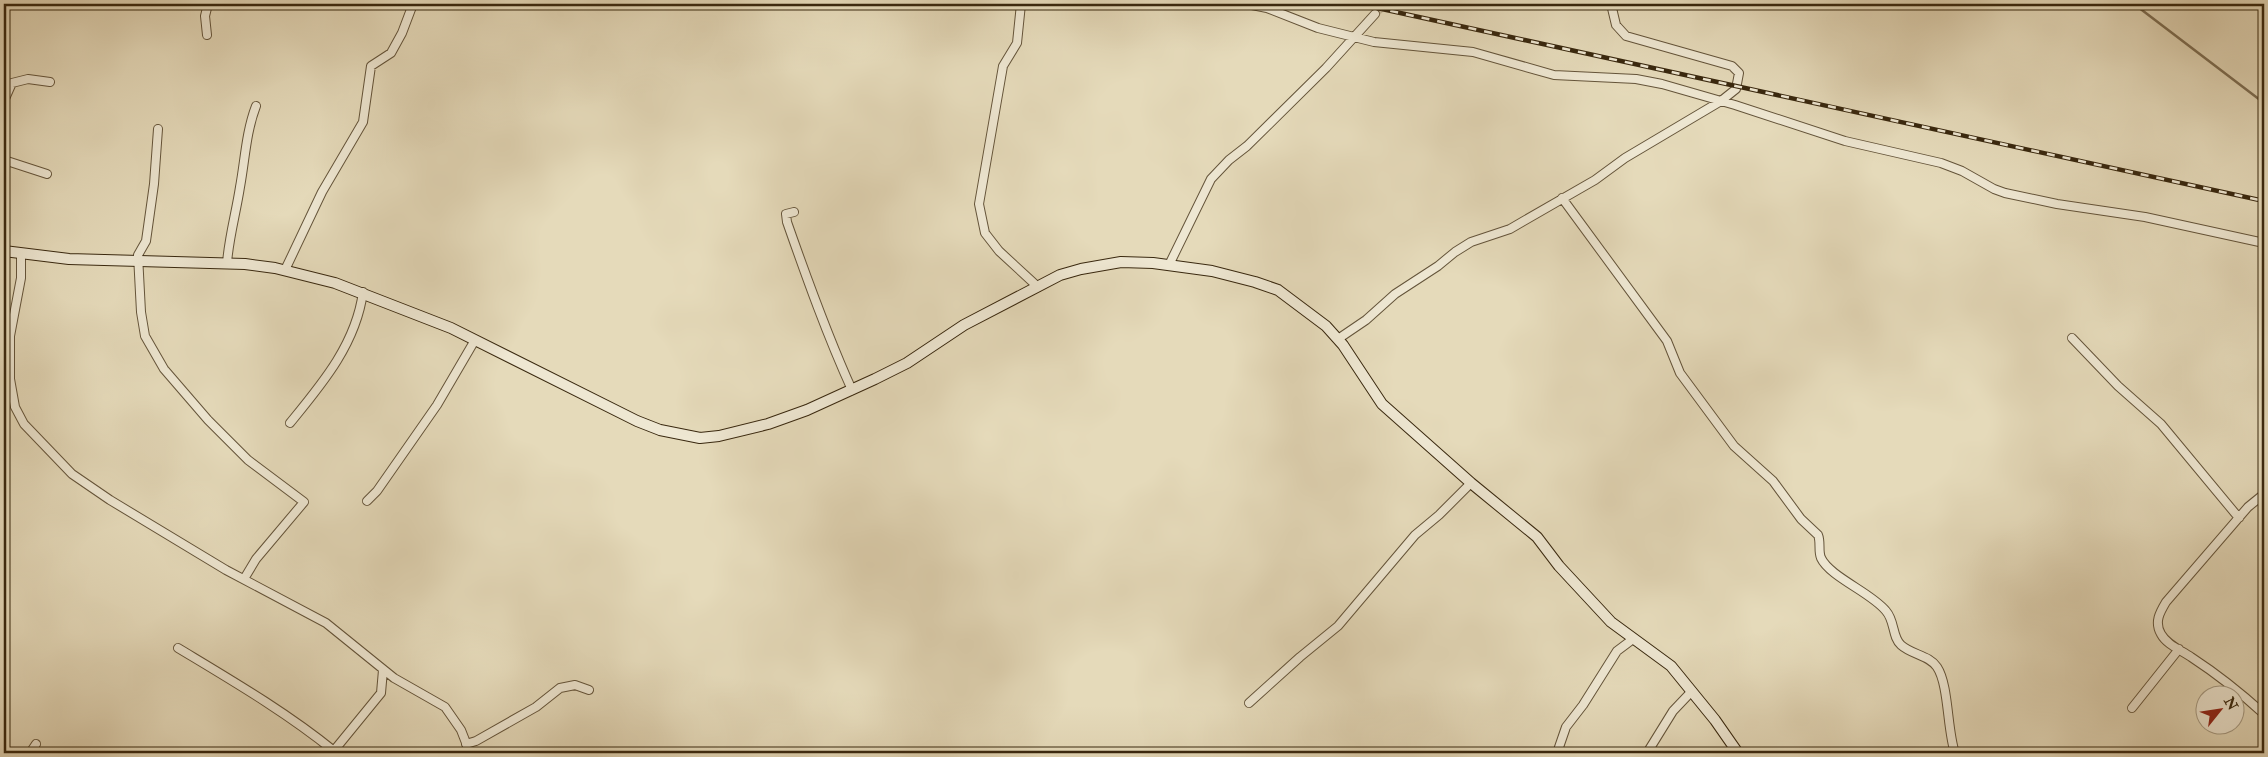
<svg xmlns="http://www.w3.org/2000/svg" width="2268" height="757" viewBox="0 0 2268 757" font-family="'IM FELL Double Pica',serif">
<rect width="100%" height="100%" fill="#e5daba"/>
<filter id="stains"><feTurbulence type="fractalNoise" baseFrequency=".004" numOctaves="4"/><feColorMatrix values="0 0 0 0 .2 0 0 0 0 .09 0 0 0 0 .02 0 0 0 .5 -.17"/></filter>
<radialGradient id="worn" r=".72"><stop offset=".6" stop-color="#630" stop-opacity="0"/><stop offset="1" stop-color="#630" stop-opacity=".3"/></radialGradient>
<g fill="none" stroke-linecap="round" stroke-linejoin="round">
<path stroke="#7d6e53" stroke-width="2.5" d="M2134 4 2264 103"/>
<path stroke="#c3b698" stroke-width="8" stroke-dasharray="8 4" stroke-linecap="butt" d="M1375 14 1385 4"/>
<defs>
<path id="street" d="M1021 4 1017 43 1003 66 979 204 985 233 999 251 1038 287
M1247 4 1267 8 1318 28 1374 42 1473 52 1554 75 1636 79 1662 84 1735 105 1845 141 1941 163 1962 171 1994 189 2005 193 2057 204 2145 217 2264 243
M207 35 205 16 208 4
M4 101 12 83 28 79 50 82
M158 129 154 184 146 241 138 255 141 312 145 336 164 369 208 420 248 460 304 502 256 559 244 579
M4 160 47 174
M1562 198 1667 341 1680 373 1734 446 1773 481 1801 519 1818 535C1821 542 1818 551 1821 558 1830 577 1872 593 1886 611 1895 621 1892 637 1901 645 1912 655 1929 655 1937 667 1949 685 1947 730 1955 753
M794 212 786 214 787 222C807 279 827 335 852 390
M21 254V278L10 336V379L15 407 24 424 72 474 110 500 226 570 326 623 394 678 445 707 461 730 470 753
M227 263C229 237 236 213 240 187 245 160 246 132 256 106
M1169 265 1211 179 1229 160 1247 146 1326 68 1375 14
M285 270 322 192 363 122 371 66 391 53 402 33 413 4
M2072 338 2118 386 2161 424 2239 518
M1338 339 1366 320 1395 294 1438 266 1455 252 1471 242 1510 229 1522 222 1595 180 1625 158 1721 101 1736 89 1739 73 1732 66 1626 36 1616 25 1611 4
M290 423C322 384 356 344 363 292
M2264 494 2248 507 2166 602C2160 612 2154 622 2161 634 2167 645 2181 650 2191 657 2217 674 2241 693 2264 714
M367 501 377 491 437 405 475 340
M178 648C231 680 286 712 334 751
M1249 703 1300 657 1338 626 1415 535 1439 515 1471 483
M2132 708 2179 649
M466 744 476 741 536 707 560 688 575 685 589 690
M30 753 36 744
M332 753 381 693 383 670
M1557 753 1566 727 1583 705 1617 651 1633 639
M1647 753 1673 711 1692 691"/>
<path id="secondary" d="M4 251 69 259 245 264 275 268 335 283 451 328 637 421 660 430 700 438 719 436 768 424 807 410 875 379 907 363 964 325 1060 275 1081 269 1121 262 1153 263 1212 271 1255 282 1278 290 1326 326 1343 345 1382 404 1471 483 1537 537 1559 566 1611 622 1671 666 1715 720 1738 753"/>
</defs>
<use href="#street" stroke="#64543a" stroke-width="10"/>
<use href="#secondary" stroke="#39280f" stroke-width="12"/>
<use href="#street" stroke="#eee7d2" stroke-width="8"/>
<use href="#secondary" stroke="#eee7d2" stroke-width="10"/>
<defs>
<path id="rail" d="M1359 4 2264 201"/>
</defs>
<use href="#rail" stroke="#39280f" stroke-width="4.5"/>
<use href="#rail" stroke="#eee7d2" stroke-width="2.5" stroke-dasharray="8" stroke-linecap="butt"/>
</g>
<rect width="2268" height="757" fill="none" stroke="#e5daba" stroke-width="20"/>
<rect x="5" y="5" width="2258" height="747" fill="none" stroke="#39280f" stroke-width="2.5"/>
<rect x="10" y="10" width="2248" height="737" fill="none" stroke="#39280f"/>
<g transform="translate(2220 710) rotate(60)"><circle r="24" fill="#eee7d2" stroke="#a69b84"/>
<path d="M0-4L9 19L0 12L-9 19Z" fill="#8f2418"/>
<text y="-8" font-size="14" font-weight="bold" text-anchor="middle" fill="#39280f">N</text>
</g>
<rect width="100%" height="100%" filter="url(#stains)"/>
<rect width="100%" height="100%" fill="url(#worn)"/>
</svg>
